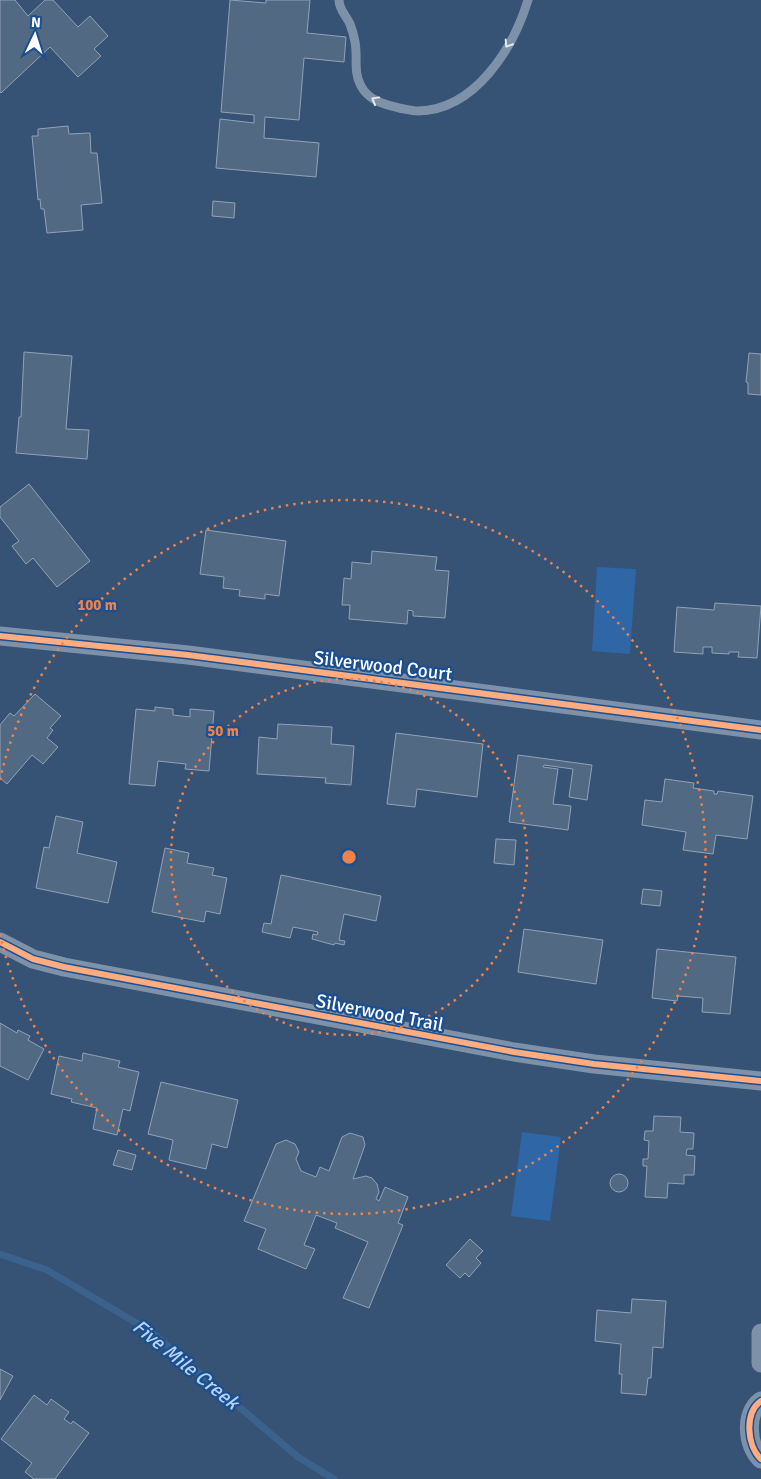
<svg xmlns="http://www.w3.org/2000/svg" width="761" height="1479" viewBox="0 0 761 1479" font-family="Signika,sans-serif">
<rect width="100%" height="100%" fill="#365274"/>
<path fill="#2f66a5" d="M597 567 636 569 630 654 592 651Z
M522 1132 561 1137 550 1221 511 1216Z"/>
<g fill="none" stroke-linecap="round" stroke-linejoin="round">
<path stroke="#3b618d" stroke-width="7" d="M0 1254 47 1270 150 1331 298 1457 334 1479"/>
</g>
<path fill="#526984" stroke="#92a2b6" d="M0 0H15L28 16 45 0H53L78 27 90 16 108 36 94 49 101 56 78 77 50 47 1 93 0 92Z
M230 0 266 3V0H310L307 33 346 37 344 62 304 58 299 120 265 117 264 138 319 143 316 177 216 168 220 119 254 123V115L221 112Z
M68 126 69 134 90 133 91 153H97L102 203 81 205 83 230 47 233 44 209H41L40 199 38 200 32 136H38V129Z
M213 201 235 203 234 218 212 216Z
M24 352 72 356 66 429 89 430 87 459 16 453 19 417H21Z
M749 353 761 354V395L748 394V383L746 382Z
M29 484 90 561 57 587 33 558 26 564 12 546 19 541 0 517V507Z
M206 530 286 541 279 596 265 594V599L239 596 240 590 223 588 224 577 200 574Z
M372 551 437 557 435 570 449 571 445 618 413 616V611L408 610 407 624 349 619 350 605H342L344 578 351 579 352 562 371 564Z
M715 603 761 606 757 658 738 657 739 652H729V654L712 653V647H703V654L674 652 677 607 714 610Z
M35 694 61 716 50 728 53 730 47 738 58 747 43 764 32 755 7 784 0 778V725L10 713 14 716Z
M155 707 173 709V715L190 717V709L214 711 209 771 185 769 186 764 158 761 155 786 129 784 136 709 155 711Z
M278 724 332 727 331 744 354 746 351 785 325 783 326 778 257 774 259 737 277 739Z
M396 733 483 744 477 797 417 789 415 807 387 804Z
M518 755 592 765 587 800 569 797 573 769 544 765 543 767 558 769 553 804 571 806 568 830 509 822Z
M665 779 694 783 693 788 714 791V794H717L718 791 753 796 747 839 716 835 713 854 683 850 686 832 642 825 645 800 662 802Z
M56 816 83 822 77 853 117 862 108 903 36 888 44 847 49 848Z
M496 839 516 840 514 865 494 863Z
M165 848 189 853 187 863 214 868 212 875 227 878 220 914 206 911 204 922 152 912Z
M281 875 381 896 376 921 344 914 339 940 345 941 344 945 335 943 334 945 312 939 313 934 317 935 318 932 293 927 290 938 262 932 264 923 271 924Z
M643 889 662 891 660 906 641 904Z
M524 929 603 940 596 984 518 972Z
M657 949 736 957 730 1014 702 1012 703 998 678 996 677 1001 652 998Z
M0 1023 17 1033 18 1030 30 1036 28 1040 44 1049 28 1080 0 1066Z
M83 1053 120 1061 118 1067 139 1072 130 1111 123 1109 117 1135 93 1129 97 1108 71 1102 72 1099 51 1094 59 1056 82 1061Z
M161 1082 238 1100 227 1148 212 1144 206 1169 169 1160 173 1140 148 1134Z
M654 1116 681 1117 680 1132 694 1133 693 1149H687L686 1155 695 1156 694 1175H684V1184L668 1183 667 1198 645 1197 647 1166H643V1159H648L649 1141 644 1140 645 1131H653Z
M350 1133 363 1137 365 1145 353 1179 366 1176 372 1178 377 1184 379 1192 376 1199 379 1201 385 1187 408 1197 398 1223 403 1225 369 1308 343 1298 368 1242 335 1228 337 1223 316 1215 304 1245 315 1249 306 1269 258 1249 266 1229 244 1221 276 1144 286 1140 295 1144 299 1152 296 1159 301 1171 316 1177 320 1167 329 1171 342 1137Z
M118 1150 136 1155 132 1170 113 1165Z
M610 1183a9 9 0 1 1 18 0a9 9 0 1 1-18 0Z
M470 1239 483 1251 476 1258 481 1263 469 1277 465 1273 460 1278 446 1265Z
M632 1299 666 1301 663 1348 653 1347 651 1378H648L646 1395 621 1393 622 1374H619L621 1344 595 1341 597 1310 631 1313Z
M0 1369 13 1376 0 1400Z
M34 1395 47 1405 51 1399 69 1412 64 1419 71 1424 73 1421 89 1433 55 1479H34L25 1472 32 1463 1 1439Z"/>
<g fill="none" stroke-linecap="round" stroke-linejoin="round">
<path stroke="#7d92a8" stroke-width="9" d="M339 0C339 10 346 15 350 24 352 29 354 36 355 42 358 57 353 72 361 86 369 101 384 104 399 108 405 109 412 111 418 111 475 110 513 49 528 0"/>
<path stroke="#7d92a8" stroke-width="19" d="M0 636 188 655 761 730
M0 942 33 959 64 967 514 1052 594 1064 761 1081
M761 1333V1363
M761 1401C744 1413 747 1446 761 1459"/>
<defs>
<path id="cycleway" d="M0 636 188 655 761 730
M0 942 33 959 64 967 514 1052 594 1064 761 1081
M761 1401C744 1413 747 1446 761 1459"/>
</defs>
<use href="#cycleway" stroke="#1b4f8f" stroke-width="9"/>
<use href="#cycleway" stroke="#ffac80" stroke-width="6"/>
</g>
<defs><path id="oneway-chevron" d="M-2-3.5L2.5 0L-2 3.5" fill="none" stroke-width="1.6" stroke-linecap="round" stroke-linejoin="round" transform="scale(1.25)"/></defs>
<g stroke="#e5e9ee">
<use href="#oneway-chevron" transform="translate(508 44) rotate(123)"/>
<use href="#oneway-chevron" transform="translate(375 100) rotate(-151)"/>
</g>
<g fill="none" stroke="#ee8249" stroke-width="2.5" stroke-dasharray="2.5 5">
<circle cx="349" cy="857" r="178"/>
<path d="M0 780A357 357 0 1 1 0 934"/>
</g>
<g text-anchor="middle" stroke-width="4.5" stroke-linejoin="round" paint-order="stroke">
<g font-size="19" fill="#fff" stroke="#1b4f8f">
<text transform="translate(383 665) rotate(7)" y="7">Silverwood Court</text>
<text transform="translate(380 1012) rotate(11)" y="7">Silverwood Trail</text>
</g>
<g font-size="20" font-style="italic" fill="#b5d3f5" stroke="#1b4f8f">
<text transform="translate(186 1364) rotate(39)" y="7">Five Mile Creek</text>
</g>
</g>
<circle cx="349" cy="857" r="8" fill="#ee8249" stroke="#1b4f8f" stroke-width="2.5"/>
<g font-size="15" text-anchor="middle" font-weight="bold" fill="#ee8249" stroke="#1b4f8f" stroke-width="4.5" stroke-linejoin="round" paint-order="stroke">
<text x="97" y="610">100 m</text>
<text x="223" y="736">50 m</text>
</g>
<g transform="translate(35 35) rotate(4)" stroke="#1b4f8f" stroke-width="4" paint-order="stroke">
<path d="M0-4L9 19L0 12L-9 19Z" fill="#ffffff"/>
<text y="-8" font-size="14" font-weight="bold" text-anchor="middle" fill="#ffffff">N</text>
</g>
</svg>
